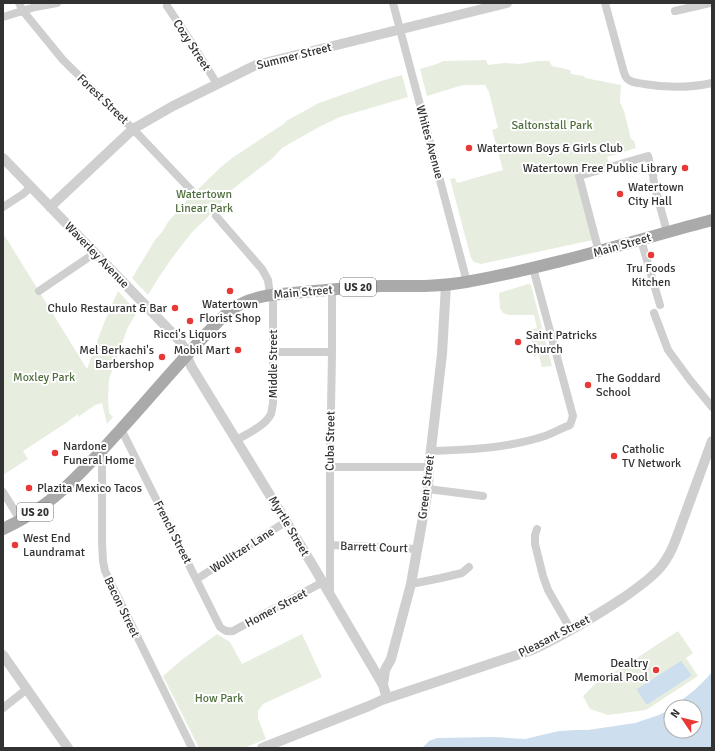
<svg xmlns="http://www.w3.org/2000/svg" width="715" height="751" viewBox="0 0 715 751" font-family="Signika,sans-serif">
<rect width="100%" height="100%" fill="#fff"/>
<path fill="#e7eee0" d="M486 60 488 65 504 63 519 64 539 61H549L552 66 570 70 571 74 584 76 585 78 621 85 620 102 624 111 631 139 634 141 636 148 607 157 609 163 575 174 593 240 481 264 474 262 471 258 450 179 455 178 457 183 503 170 492 130 498 128 489 92 485 85H463L427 96 420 69 437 64 443 61Z
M402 75 408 97 340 117 319 127 282 148 273 158 243 181 233 189 206 219 193 231 172 258 157 280 148 295 132 278 155 240 162 232 168 222 189 198 221 167 232 158 285 123 286 121 319 103 381 81Z
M3 233 87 369 104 323 118 291 137 312 128 327 109 379 108 399 109 413 113 417 107 424 102 403 95 405 78 417V414L66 423 23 451 28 459 3 475Z
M528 284 531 285 532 289 552 366 542 367 539 355 534 356 530 330 537 328 534 315H509L503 313 500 308 499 293Z
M678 631 693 653 686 658 698 676 646 710 608 715 590 709 583 696 596 683 626 665Z
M217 634 230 642 242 664 302 634 322 677 263 704 258 711V718L266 739 244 748H199L163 676 184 658Z"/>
<path fill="#cddeee" d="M681 661 691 674V676L648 704H646L637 690V689Z
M712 672V748H422L429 741 437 738 494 737 525 739 559 731 577 730H588L635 723 659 715 671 709V731H695V707H673C687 696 701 686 712 672Z"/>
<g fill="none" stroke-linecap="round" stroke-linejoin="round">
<path stroke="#cfcfcf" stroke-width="8" d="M19 3 23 11 63 60 133 129 192 191
M393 3 467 282
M605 3 623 69C624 73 625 78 629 80 633 83 639 83 644 84 667 88 689 88 712 83
M167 6 195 48 217 84
M675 11 710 3
M3 17 35 7 57 3
M3 207 23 194 31 187
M216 216 262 269 268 280 270 295
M641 240 660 305
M599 252 579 176 648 156 653 175 654 184 667 232
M39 291 95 253
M654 313 668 350 690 380 712 407
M273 352H332
M121 429 220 627C225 631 227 632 233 631L323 582
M237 440C248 433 265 426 271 414 272 411 272 407 273 404V294
M431 451C469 450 508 448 545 436 553 433 562 428 570 425L573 416 533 268
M99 454 102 464V543L103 561 105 571 192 748
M330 467H429
M428 489 483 496
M3 492 21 521
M537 529 535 535V544L543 576 548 590 571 630
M330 545 417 549
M197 579 287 521
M411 584 441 578 462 573 469 567
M330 594V467L332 352V289
M3 708 27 689"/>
<path stroke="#cfcfcf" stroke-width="10" d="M3 158 179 340 183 346 191 366 312 564 383 685 387 698
M50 207 133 129 173 106 256 65 507 3
M3 655 68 748
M383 685 385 670 391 659 411 584 428 489 429 467 442 354 446 285
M262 748 369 706 382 700 532 650C564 635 594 617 623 598 636 589 649 580 659 569 667 560 672 550 676 539L712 441"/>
<path stroke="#aaa" stroke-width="12" d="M3 529C54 506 86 468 123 427 153 394 182 359 213 327 222 317 231 308 243 303 262 294 282 294 303 292 329 290 355 287 381 286 409 286 438 287 466 282 549 267 630 242 712 220"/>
</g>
<g fill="#e73935" stroke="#fff" stroke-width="1.5">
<circle cx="469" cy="148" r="4"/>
<circle cx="685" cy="168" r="4"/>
<circle cx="620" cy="194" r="4"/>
<circle cx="651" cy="255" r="4"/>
<circle cx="230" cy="291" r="4"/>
<circle cx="175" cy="308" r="4"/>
<circle cx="190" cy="321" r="4"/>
<circle cx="518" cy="342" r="4"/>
<circle cx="238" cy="350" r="4"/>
<circle cx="162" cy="357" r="4"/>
<circle cx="588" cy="385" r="4"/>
<circle cx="55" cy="453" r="4"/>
<circle cx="614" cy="456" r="4"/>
<circle cx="29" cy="488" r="4"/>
<circle cx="15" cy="545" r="4"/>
<circle cx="656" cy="670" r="4"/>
</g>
<g text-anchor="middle" stroke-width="4" stroke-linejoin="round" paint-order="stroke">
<g fill="#fff" stroke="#707070" stroke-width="1">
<rect x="340" y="278" width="36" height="18" rx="3"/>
<rect x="17" y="503" width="36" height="18" rx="3"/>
</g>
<g font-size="11" font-weight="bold" fill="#323232">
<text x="358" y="291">US 20</text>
<text x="35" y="516">US 20</text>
</g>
<g font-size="12" fill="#323232" stroke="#fff">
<text transform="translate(192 45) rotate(57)" y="4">Cozy Street</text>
<text transform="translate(294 56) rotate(-14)" y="4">Summer Street</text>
<text transform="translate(103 99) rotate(44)" y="4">Forest Street</text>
<text transform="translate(430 142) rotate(75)" y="4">Whites Avenue</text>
<text transform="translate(622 245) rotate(-16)" y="4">Main Street</text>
<text transform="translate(97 255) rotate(46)" y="4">Waverley Avenue</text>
<text transform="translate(303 292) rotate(-5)" y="4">Main Street</text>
<text transform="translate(273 364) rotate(-90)" y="4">Middle Street</text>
<text transform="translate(330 441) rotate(-89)" y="4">Cuba Street</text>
<text transform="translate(426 487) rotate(-83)" y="4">Green Street</text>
<text transform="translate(289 526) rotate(59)" y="4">Myrtle Street</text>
<text transform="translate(173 532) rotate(63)" y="4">French Street</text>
<text transform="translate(374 547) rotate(2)" y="4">Barrett Court</text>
<text transform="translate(242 550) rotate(-33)" y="4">Wollitzer Lane</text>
<text transform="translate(122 607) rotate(64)" y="4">Bacon Street</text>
<text transform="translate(276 608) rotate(-28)" y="4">Homer Street</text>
<text transform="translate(554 636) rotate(-27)" y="4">Pleasant Street</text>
</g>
<g font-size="12" fill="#506f3e" stroke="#fff">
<text x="552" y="129">Saltonstall Park</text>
<text x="204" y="198">Watertown<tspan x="204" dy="14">Linear Park</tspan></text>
<text x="44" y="381">Moxley Park</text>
<text x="219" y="702">How Park</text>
</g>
<g font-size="12" fill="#323232" stroke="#fff" text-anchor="start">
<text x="477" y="152">Watertown Boys &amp; Girls Club</text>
<text x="677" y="172" text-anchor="end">Watertown Free Public Library</text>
<text x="628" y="191">Watertown<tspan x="628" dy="14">City Hall</tspan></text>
<text x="651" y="272" text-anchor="middle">Tru Foods<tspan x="651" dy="14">Kitchen</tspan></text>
<text x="230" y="308" text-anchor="middle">Watertown<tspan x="230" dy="14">Florist Shop</tspan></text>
<text x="167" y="312" text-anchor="end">Chulo Restaurant &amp; Bar</text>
<text x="190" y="338" text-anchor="middle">Ricci's Liquors</text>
<text x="526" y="339">Saint Patricks<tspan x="526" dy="14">Church</tspan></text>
<text x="154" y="354" text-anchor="end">Mel Berkachi's<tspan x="154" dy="14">Barbershop</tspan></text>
<text x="230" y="354" text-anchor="end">Mobil Mart</text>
<text x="596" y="382">The Goddard<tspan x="596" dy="14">School</tspan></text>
<text x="63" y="450">Nardone<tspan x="63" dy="14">Funeral Home</tspan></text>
<text x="622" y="453">Catholic<tspan x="622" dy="14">TV Network</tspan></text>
<text x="37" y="492">Plazita Mexico Tacos</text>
<text x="23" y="542">West End<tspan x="23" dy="14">Laundramat</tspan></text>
<text x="648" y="667" text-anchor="end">Dealtry<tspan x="648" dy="14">Memorial Pool</tspan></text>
</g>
</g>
<rect width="715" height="751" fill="none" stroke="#323232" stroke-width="8"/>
<g transform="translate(683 719) rotate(305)"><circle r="19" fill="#ffffff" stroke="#adadad"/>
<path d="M0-3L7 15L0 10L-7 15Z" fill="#e73935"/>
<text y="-6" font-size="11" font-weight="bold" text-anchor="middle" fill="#323232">N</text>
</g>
</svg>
